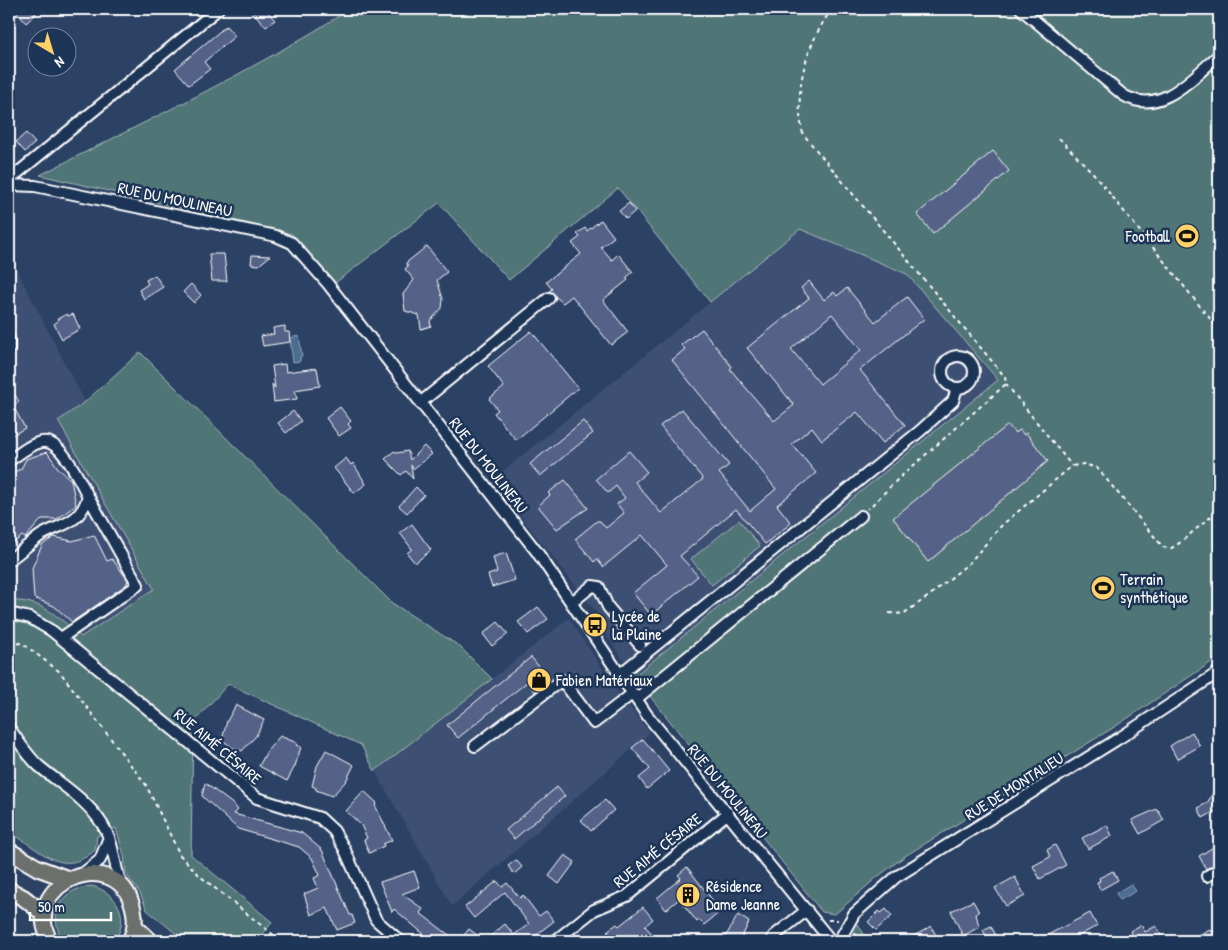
<svg xmlns="http://www.w3.org/2000/svg" width="1228" height="950" viewBox="0 0 1228 950" font-family="'Patrick Hand',sans-serif">
<rect width="100%" height="100%" fill="#2c4265"/>
<filter id="ink" filterUnits="userSpaceOnUse"><feTurbulence type="fractalNoise" baseFrequency=".02" numOctaves="2"/><feDisplacementMap in="SourceGraphic" scale="10" xChannelSelector="R" yChannelSelector="G"/><feConvolveMatrix kernelMatrix="1 2 1 2 8 2 1 2 1" color-interpolation-filters="sRGB"/></filter>
<g filter="url(#ink)">
<path fill="#3c5073" d="M800 229 907 274 998 381 634 676 594 617 597 613 492 480Z
M9 255 85 402 58 422 154 589 81 637 56 614 9 601Z
M569 618 612 684 650 733 452 906 375 771Z"/>
<path fill="#507476" stroke="#a8baba" d="M350 9H1219V657L1116 726 905 856 876 878 835 914 822 912 634 676 998 380 907 274 800 229 710 302 618 188 509 280 439 203 335 283 292 234 40 175C144 122 252 72 350 9Z
M140 352 392 603 459 646 492 679 375 771 361 745 228 684 193 723 191 855 272 922 258 941H185L147 910 140 893 126 874 124 855 116 828 97 836 95 850C61 880 40 848 9 832V601C41 599 59 617 81 637L154 589 58 421 85 402Z
M739 520 760 546 712 585 691 559Z
M92 886C118 893 131 918 114 941H63C47 913 60 889 92 886Z
M858 924 868 941H849Z"/>
<path fill="#4b6c8f" stroke="#93a7bc" d="M299 336 302 356 300 357V361L293 362 290 338Z
M1131 884 1136 891 1120 900 1116 893Z"/>
<path fill="#546288" stroke="#fff" fill-rule="evenodd" d="M14 9H31L36 14 26 23Z
M250 9H265L275 20 266 27Z
M226 26 235 36 204 62 210 69 189 85 175 69Z
M26 133 35 143 25 152 16 142Z
M993 151 1009 171 933 234 917 214Z
M629 203 635 211 626 219 619 211Z
M601 220 614 237 601 247 612 260 618 254 633 272 626 278 628 280 603 300 628 332 611 345 572 296 563 303 549 291 552 289 546 282 581 254 572 243 580 237 577 234 585 228 587 231Z
M427 246 447 272 437 280 443 299 442 308 430 321 431 326 421 329 419 315 405 311 403 294 414 280 405 269 408 266 406 263Z
M209 254H224L227 281H212Z
M252 255 270 256 259 265 251 264Z
M155 275 163 287 144 299 139 290 148 284 146 280Z
M809 281 824 300 834 292 837 296 847 288 875 322 907 297 924 319 860 370 905 425 883 443 857 412 822 440 812 427 792 444 816 473 777 505 791 523 765 544 736 509 680 556 698 576 651 615 633 593 667 565 642 535 603 567 597 559 594 562 575 539 597 521H600L606 528 624 513 617 504 625 498 616 486 608 493 596 479 629 451 647 472 635 482 661 513 703 479 660 426 682 409 729 465 719 473 750 511 776 489 672 360 685 349 681 345 702 329 732 367 730 369 774 421 794 405 747 348 809 298 801 288ZM832 314 861 350 820 384 791 349Z
M191 284 201 295 194 303 183 292Z
M67 314 68 316 73 314 80 329 62 339 54 324 58 321 57 319Z
M285 326V332H289L290 342 263 346 261 336 274 334 273 328Z
M531 331 578 388 516 440 494 413 498 410 489 399 504 387 488 366Z
M285 364 286 372 317 368 320 386 295 390 297 399 274 402 272 384 275 388 272 366Z
M9 384 19 402 13 406 25 428 9 437Z
M340 407 351 421 348 424 351 428 339 436 326 418Z
M293 411 301 421 286 433 278 423Z
M583 421 593 433 540 476 530 464Z
M1008 425 1015 433 1020 430 1024 435 1026 433 1048 461 928 562 893 518Z
M424 446 432 454 413 469 411 465 413 479 406 471 401 475 385 459 394 451 397 453 408 451 410 460Z
M47 452 58 468 71 480 76 505 57 519H42L25 538 22 536 9 547V474L21 469 26 459Z
M346 458 351 465 353 463 366 484 354 493 334 468Z
M565 480 588 508 557 529 538 506 550 495 548 493Z
M416 487 424 495 407 513 399 506Z
M412 524 431 550 415 563 407 553 412 549 400 533Z
M94 535 107 561 112 559 128 580 126 585 72 622 54 606 34 598 32 568 42 545 54 537 72 541Z
M506 553 515 580 492 587 488 575 497 572 493 557Z
M538 607 548 619 528 634 518 622Z
M498 622 508 634 492 646 483 634Z
M531 657 550 680 535 692 527 682 458 738 447 725Z
M236 705 264 720 256 736 242 751 237 749 236 750 222 740 227 721Z
M1192 732 1200 746 1177 759 1170 746Z
M280 736 297 743 296 745 301 747 295 766 287 781 259 766 267 751Z
M643 739 669 771 647 789 639 778 650 769 632 748Z
M326 750 354 765 346 781 332 796 316 790V788L312 786 317 766Z
M205 783 234 805 238 810 234 814 302 833 322 850 350 915H352L355 923 337 930 327 908 311 915 304 894 318 888 314 878 320 875 312 858 299 847 238 829 202 796Z
M1219 783V809L1203 818 1198 808 1207 803Z
M557 787 565 796 514 839 506 830Z
M364 791 377 803 375 805 392 840 383 844 384 846 369 853 364 840 367 838 361 825 346 811Z
M605 800 614 810 591 831 581 820Z
M1157 809 1164 820 1140 834 1132 820Z
M1107 825 1112 836 1088 849 1082 838Z
M1055 845 1066 865 1040 879 1033 866 1050 857 1047 850Z
M1215 846 1219 852V862L1206 869 1199 856Z
M565 855 575 862 559 884 549 876Z
M516 860 522 867 514 874 508 866Z
M687 867 721 911 704 925 699 920 697 922 679 899 666 910 657 898 681 878 678 875Z
M414 871 420 887 402 894 423 909 420 913 457 941H432L394 909 392 912 380 882Z
M1113 871 1118 880 1100 890 1097 882 1100 881 1099 878Z
M1015 877 1025 896 1006 906 995 888Z
M497 881 502 887 507 883 520 898 523 895 539 916 546 911 554 921 528 941H459L469 929 485 941 505 924 514 935 529 924 505 892 474 918 465 907Z
M973 901 979 912 976 914 979 927 963 936 951 911Z
M643 907 653 919 645 926 654 936 648 941H616L607 931 617 924 619 926Z
M886 909 892 916 876 930 868 922 879 911 881 913Z
M1090 913 1097 926 1069 941H1036Z
M738 915 749 922 740 941H723Z
M1141 925 1145 932 1156 926 1164 941H1127L1134 938 1130 931Z
M931 926 939 941H904L923 931Z
M991 926 996 936 988 940 983 930Z
M1219 928V941H1187L1210 929 1212 932Z"/>
<g fill="none" stroke-linecap="round" stroke-linejoin="round">
<defs>
<path id="minor" d="M1021 9 1123 95C1160 117 1192 78 1219 55
M9 180 218 9
M9 185 35 186 276 236 292 243 328 284 537 552 647 715 831 941
M9 339V349
M942 372a16 16 0 1 1 32 0a16 16 0 1 1-32 0Z
M420 403 549 298
M9 461C19 454 30 444 42 442 61 438 80 482 88 496 80 525 61 523 40 536 29 544 19 553 9 560
M571 603 592 586 599 587 608 607 640 645
M9 613 30 618 52 631 257 798 320 818 334 831 344 848 376 920 400 941
M61 638 138 585 88 496
M619 675 920 431 953 401 957 388
M636 699 861 516
M9 728C18 740 28 757 40 767 63 786 86 799 102 824 115 843 113 865 122 886
M475 746 562 680 594 723 632 694
M81 875 100 860 109 837
M1207 876 1219 869
M555 941 594 910 627 896 728 813
M771 941 774 936 807 910
M839 941 854 914 896 877 1121 737 1219 672"/>
<path id="major" d="M135 926 151 941
M50 941C19 882 114 845 132 904 136 917 136 930 129 941"/>
<path id="highway" d="M9 851 38 868 68 879
M9 890 24 898 44 914"/>
</defs>
<use href="#minor" stroke="#fff" stroke-width="14"/>
<use href="#major" stroke="#fff" stroke-width="18"/>
<use href="#highway" stroke="#fff" stroke-width="19"/>
<path stroke="#fff" stroke-width="2" stroke-dasharray="4 4" stroke-linecap="butt" d="M832 9C806 44 793 91 803 134L1005 377 1006 384 897 480 868 509
M1059 138 1094 174 1219 330
M1006 384 1072 466
M889 613 903 614 929 596 970 562 1002 525 1072 466 1084 464 1097 468 1163 547 1170 549 1177 545 1219 510
M9 644 22 643 60 672 146 785 180 855 201 877 281 941
M828 920H838
M855 933 858 941"/>
<use href="#minor" stroke="#1d3557" stroke-width="10"/>
<use href="#major" stroke="#6c706d" stroke-width="14"/>
<use href="#highway" stroke="#6c706d" stroke-width="15"/>
</g>
</g>
<defs>
<symbol id="stadium-disc" viewBox="-11 -11 22 22"><circle r="9.5" fill="#ffd166" stroke="#1d3557"/><path d="M0-5a6.5 5 0 1 0 0 10a6.5 5 0 1 0 0-10ZM-3.5-1.8h7v3.6h-7Z" fill="#111"/></symbol>
<symbol id="bus-disc" viewBox="-11 -11 22 22"><circle r="9.5" fill="#ffd166" stroke="#1d3557"/><path d="M-5-6H5V4H4V6H2V4H-2V6H-4V4H-5ZM-3.5-4V0h7V-4ZM-3.5 1.2v1.5H-2V1.2ZM2 1.2v1.5H3.5V1.2Z" fill="#111"/></symbol>
<symbol id="shop-disc" viewBox="-11 -11 22 22"><circle r="9.5" fill="#ffd166" stroke="#1d3557"/><path d="M-5-2.5h2.3a2.7 3.5 0 0 1 5.4 0H5L5.5 6h-11ZM-1.5-2.5h3a1.5 2.3 0 0 0-3 0Z" fill="#111"/></symbol>
<symbol id="building-disc" viewBox="-11 -11 22 22"><circle r="9.5" fill="#ffd166" stroke="#1d3557"/><path d="M-4-6H4V6H1V3H-1V6H-4ZM-2.5-4.3h1.7v1.8h-1.7ZM.8-4.3h1.7v1.8H.8ZM-2.5-1h1.7V.8h-1.7ZM.8-1h1.7V.8H.8Z" fill="#111"/></symbol>
</defs>
<g fill-rule="evenodd">
<use href="#stadium-disc" x="1173" y="222" width="28" height="28"/>
<use href="#stadium-disc" x="1089" y="574" width="28" height="28"/>
<use href="#bus-disc" x="581" y="611" width="28" height="28"/>
<use href="#shop-disc" x="525" y="666" width="28" height="28"/>
<use href="#building-disc" x="674" y="881" width="28" height="28"/>
</g>
<g text-anchor="middle" stroke-width="5" stroke-linejoin="round" paint-order="stroke">
<g font-size="16" fill="#fff" stroke="#1d3557">
<text transform="translate(175 199) rotate(12)" y="6">RUE DU MOULINEAU</text>
<text transform="translate(489 465) rotate(52)" y="6">RUE DU MOULINEAU</text>
<text transform="translate(218 746) rotate(40)" y="6">RUE AIMÉ CÉSAIRE</text>
<text transform="translate(1014 786) rotate(-32)" y="6">RUE DE MONTALIEU</text>
<text transform="translate(728 791) rotate(51)" y="6">RUE DU MOULINEAU</text>
<text transform="translate(657 850) rotate(-39)" y="6">RUE AIMÉ CÉSAIRE</text>
</g>
<g font-size="16" fill="#fff" stroke="#1d3557" text-anchor="start">
<text x="1170" y="242" text-anchor="end">Football</text>
<text x="1120" y="585">Terrain<tspan x="1120" dy="18">synthétique</tspan></text>
<text x="612" y="622">Lycée de<tspan x="612" dy="18">la Plaine</tspan></text>
<text x="556" y="686">Fabien Matériaux</text>
<text x="706" y="892">Résidence<tspan x="706" dy="18">Dame Jeanne</tspan></text>
</g>
</g>
<rect width="1228" height="950" fill="none" stroke="#1d3557" stroke-width="30"/>
<rect x="15" y="15" width="1198" height="920" fill="none" stroke="#fff" stroke-width="2" filter="url(#ink)"/>
<g transform="translate(52 52) rotate(142)"><circle r="24" fill="#1d3557" stroke="#77869a"/>
<path d="M0-4L9 19L0 12L-9 19Z" fill="#ffd166"/>
<text y="-8" font-size="14" font-weight="bold" text-anchor="middle" fill="#ffffff">N</text>
</g>
<path d="M30 912v8h81v-8" fill="none" stroke="#ffffff" stroke-width="2.5"/>
<text x="38" y="912" font-size="15" fill="#ffffff" stroke="#1d3557" stroke-width="4" paint-order="stroke">50 m</text>
</svg>
